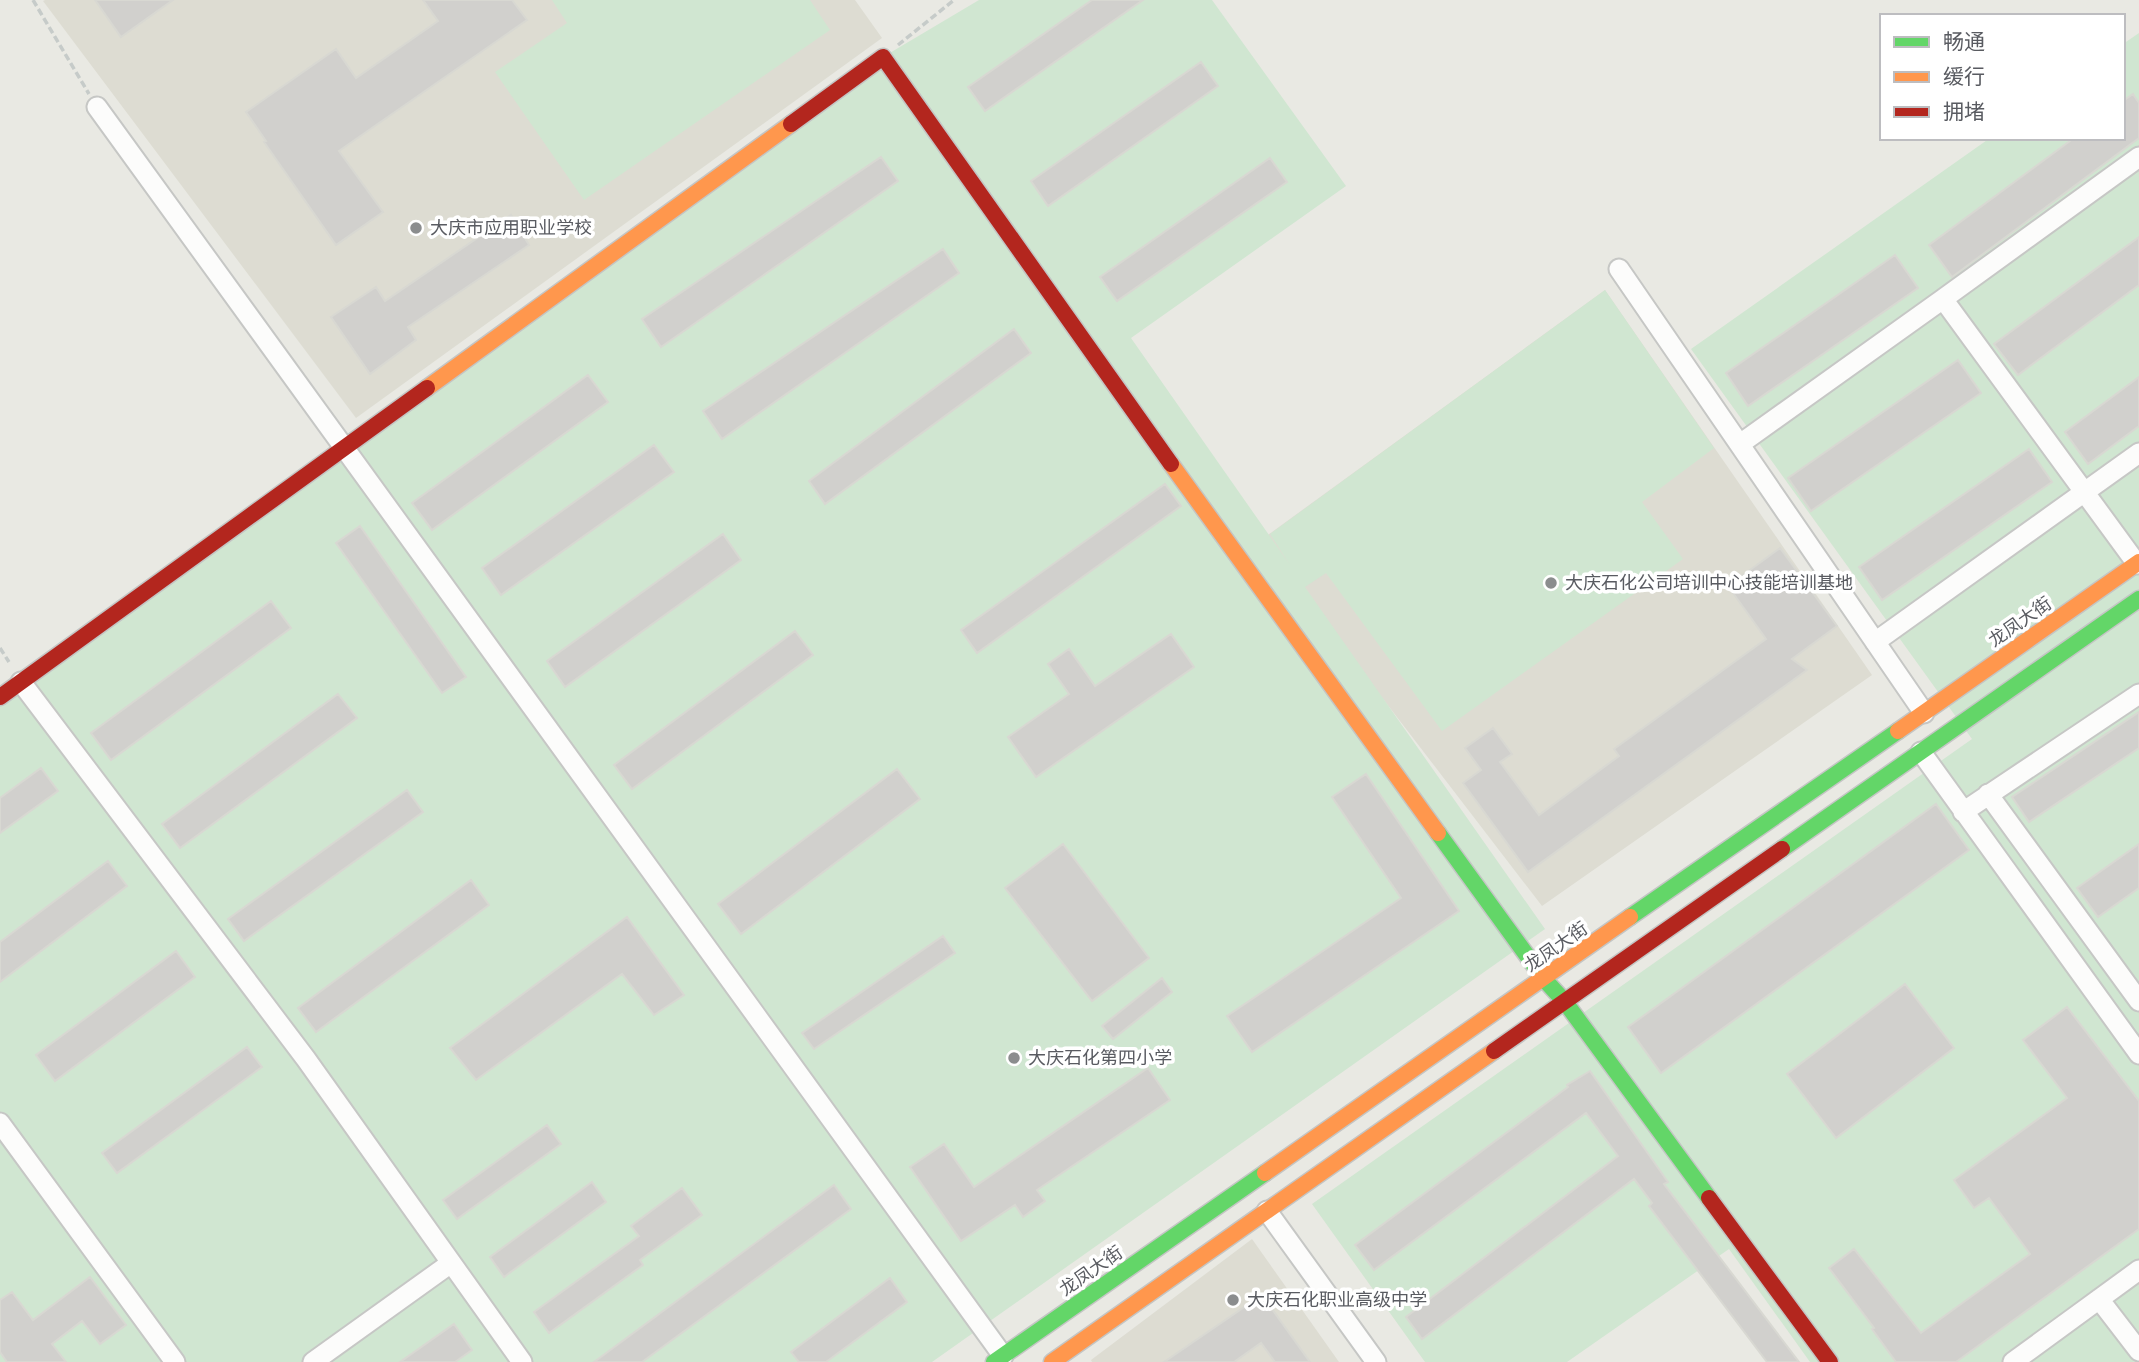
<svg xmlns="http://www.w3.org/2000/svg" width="2139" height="1362" viewBox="0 0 2139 1362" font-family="'Public Sans','Noto Sans SC',sans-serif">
<rect width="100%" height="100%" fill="#e9e9e3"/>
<path fill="#dddcd2" d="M45 0H855L882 38 356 418 43 1Z
M1605 290 1872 675 1542 906 1261 540Z
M1252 1239 1339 1362H1092L1091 1360Z"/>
<path fill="#d0e6d1" d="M552 0H810L830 30 584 200 495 72 567 23Z
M979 0H1212L1346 186 1131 338 1290 565 1270 534 1605 290 1714 448 1642 502 1683 559 1442 731 1326 573 1305 587 1545 929 932 1362H0V697L883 57Z
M2139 33V1362H1810L1729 1249 1567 1362H1425L1312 1204 1972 739 1691 349 1990 138H2123V44Z"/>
<path fill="#d1d0cd" stroke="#d8d8d2" stroke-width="2" d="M95 0H173L121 37Z
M423 0H512L527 20 339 151 383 212 336 245 264 142 266 141 246 112 336 49 356 78 438 21Z
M1092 0H1143L985 111 968 87Z
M1201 62 1218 86 1048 206 1031 181Z
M2133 94 2139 103V138L1952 277 1929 245 2074 138H2123V101Z
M881 157 898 181 661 347 642 319Z
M1270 158 1287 182 1117 301 1100 277Z
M511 215 529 245 408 327 416 340 370 374 331 317 376 287 385 301Z
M2139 237V285L2018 375 1994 344Z
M943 249 959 273 722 439 703 411Z
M1895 255 1918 288 1748 406 1726 373Z
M1014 329 1031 353 825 504 809 481Z
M1958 360 1981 393 1811 511 1788 478Z
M588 375 608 402 432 530 412 503Z
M2139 377V426L2088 464 2065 432Z
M654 445 674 472 501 595 482 568Z
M2029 449 2052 482 1882 600 1859 567Z
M1165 484 1181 506 977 653 961 630Z
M360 526 466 677 442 693 336 543Z
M723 534 741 560 565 687 547 661Z
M1780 548 1837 626 1792 659 1807 670 1528 872 1463 783 1481 770 1465 748 1493 728 1512 754 1500 762 1539 815 1619 756 1614 749 1766 639 1728 586Z
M271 601 291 628 111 760 91 733Z
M795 631 813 655 632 789 614 765Z
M1171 634 1194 667 1036 777 1008 737 1069 694 1048 664 1069 649 1095 686Z
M338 694 357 718 180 848 162 824Z
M2139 712V748L2029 822 2012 797Z
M41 768 58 791 0 833V798Z
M897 769 920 799 741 934 718 904Z
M1366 774 1459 911 1252 1052 1227 1016 1401 898 1332 797Z
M407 790 423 812 244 941 228 919Z
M1936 804 1969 850 1661 1073 1628 1027Z
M1063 844 1149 958 1092 1001 1005 888Z
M2139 844V888L2098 917 2077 888Z
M108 861 127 886 0 982V942Z
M471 880 489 905 316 1032 298 1008Z
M627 917 684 995 654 1015 622 974 476 1080 450 1048Z
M943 936 955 953 814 1049 802 1033Z
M176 951 195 977 55 1081 36 1055Z
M1162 978 1172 992 1113 1039 1102 1026Z
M1905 984 1954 1048 1836 1138 1787 1074Z
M2067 1007 2139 1101V1229L1956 1362H1896L1872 1329 1874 1328 1829 1268 1854 1249 1921 1333 2030 1254 1989 1198 1974 1208 1954 1180 2067 1098 2023 1040Z
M247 1047 262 1067 117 1173 102 1153Z
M1148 1068 1170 1100 1037 1190 1045 1201 1023 1217 1015 1205 961 1241 910 1167 944 1144 974 1187Z
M1590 1071 1668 1182 1664 1184 1799 1362H1767L1649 1206 1652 1203 1634 1179 1422 1339 1406 1317 1618 1156 1586 1113 1374 1270 1355 1245 1568 1087 1567 1085Z
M547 1125 561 1144 457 1219 443 1200Z
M592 1182 606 1202 504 1277 490 1257Z
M834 1185 851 1209 642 1362H594Z
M682 1188 702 1215 640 1260 643 1265 549 1333 534 1312 639 1236 631 1226Z
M90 1277 126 1325 100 1344 82 1321 52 1344 66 1362H7L0 1352V1300L12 1292 33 1320Z
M890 1278 907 1302 826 1362H799L791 1352Z
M1262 1295 1310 1362H1275L1261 1343 1234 1362H1164Z
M454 1324 472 1350 455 1362H400Z"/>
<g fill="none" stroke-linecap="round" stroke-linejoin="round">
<defs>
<path id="street" d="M97 107 1003 1356
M1619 269 1924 713
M1943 299 2139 157
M1740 444 1943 299 2137 564
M1875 642 2139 453
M21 682 306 1059 522 1362
M1921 752 2139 1054
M1988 794 2139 1001
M1963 812 2139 694
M0 1123 175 1362
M1267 1211 1376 1362
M2099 1299 2139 1351
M313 1362 451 1263
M2013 1362 2139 1270"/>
<path id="fast" d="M1438 833 1544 979 1565 1002 1709 1198
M1782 849 2139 599
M1630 917 1898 731
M994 1362 1265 1173"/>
<path id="slow" d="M427 388 791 124
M1171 464 1438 833
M1898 731 2139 562
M1265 1173 1630 917
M1052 1362 1494 1051"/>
<path id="jam" d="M791 124 883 57 1171 464
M0 697 427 388
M1494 1051 1782 849
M1709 1198 1830 1362"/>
</defs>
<use href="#street" stroke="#c6c7c5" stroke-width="23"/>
<use href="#fast" stroke="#c4c5c4" stroke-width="19"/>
<use href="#slow" stroke="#c4c5c4" stroke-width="19"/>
<use href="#jam" stroke="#c4c5c4" stroke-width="19"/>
<path stroke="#c6cbc9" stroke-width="3.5" stroke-dasharray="7 3.5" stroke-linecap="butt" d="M33 0 89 94
M898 45 954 0
M0 648 9 662"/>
<use href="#street" stroke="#fcfcfb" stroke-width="19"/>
<use href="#fast" stroke="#63d668" stroke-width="16"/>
<use href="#slow" stroke="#ff974d" stroke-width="16"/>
<use href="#jam" stroke="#b3261e" stroke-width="16"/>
</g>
<g fill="#8b8d8e" stroke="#fff" stroke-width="2.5">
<circle cx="416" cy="228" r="7"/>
<circle cx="1551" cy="583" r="7"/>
<circle cx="1014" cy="1058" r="7"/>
<circle cx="1233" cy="1300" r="7"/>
</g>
<g text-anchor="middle" stroke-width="7" stroke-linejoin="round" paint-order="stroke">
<g font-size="18" fill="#595b61" stroke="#fff" text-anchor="start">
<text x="430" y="234">大庆市应用职业学校</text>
<text x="1565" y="589">大庆石化公司培训中心技能培训基地</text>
<text x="1028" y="1064">大庆石化第四小学</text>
<text x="1247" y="1306">大庆石化职业高级中学</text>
</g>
<g font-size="18" fill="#595b61" stroke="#fff">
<text transform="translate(2020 622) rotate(-35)" y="6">龙凤大街</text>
<text transform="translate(1556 947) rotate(-35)" y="6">龙凤大街</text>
<text transform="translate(1091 1271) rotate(-35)" y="6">龙凤大街</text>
</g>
</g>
<rect x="1880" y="14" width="245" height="126" fill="#ffffff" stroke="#bdbdc0" stroke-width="2"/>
<rect x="1894" y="37" width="35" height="10" fill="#63d668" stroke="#bdbdc0" stroke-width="2"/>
<text x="1943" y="49" font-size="21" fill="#595b61">畅通</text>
<rect x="1894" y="72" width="35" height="10" fill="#ff974d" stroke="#bdbdc0" stroke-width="2"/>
<text x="1943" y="84" font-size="21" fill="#595b61">缓行</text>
<rect x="1894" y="107" width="35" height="10" fill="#b3261e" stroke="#bdbdc0" stroke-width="2"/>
<text x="1943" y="119" font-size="21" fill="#595b61">拥堵</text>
</svg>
